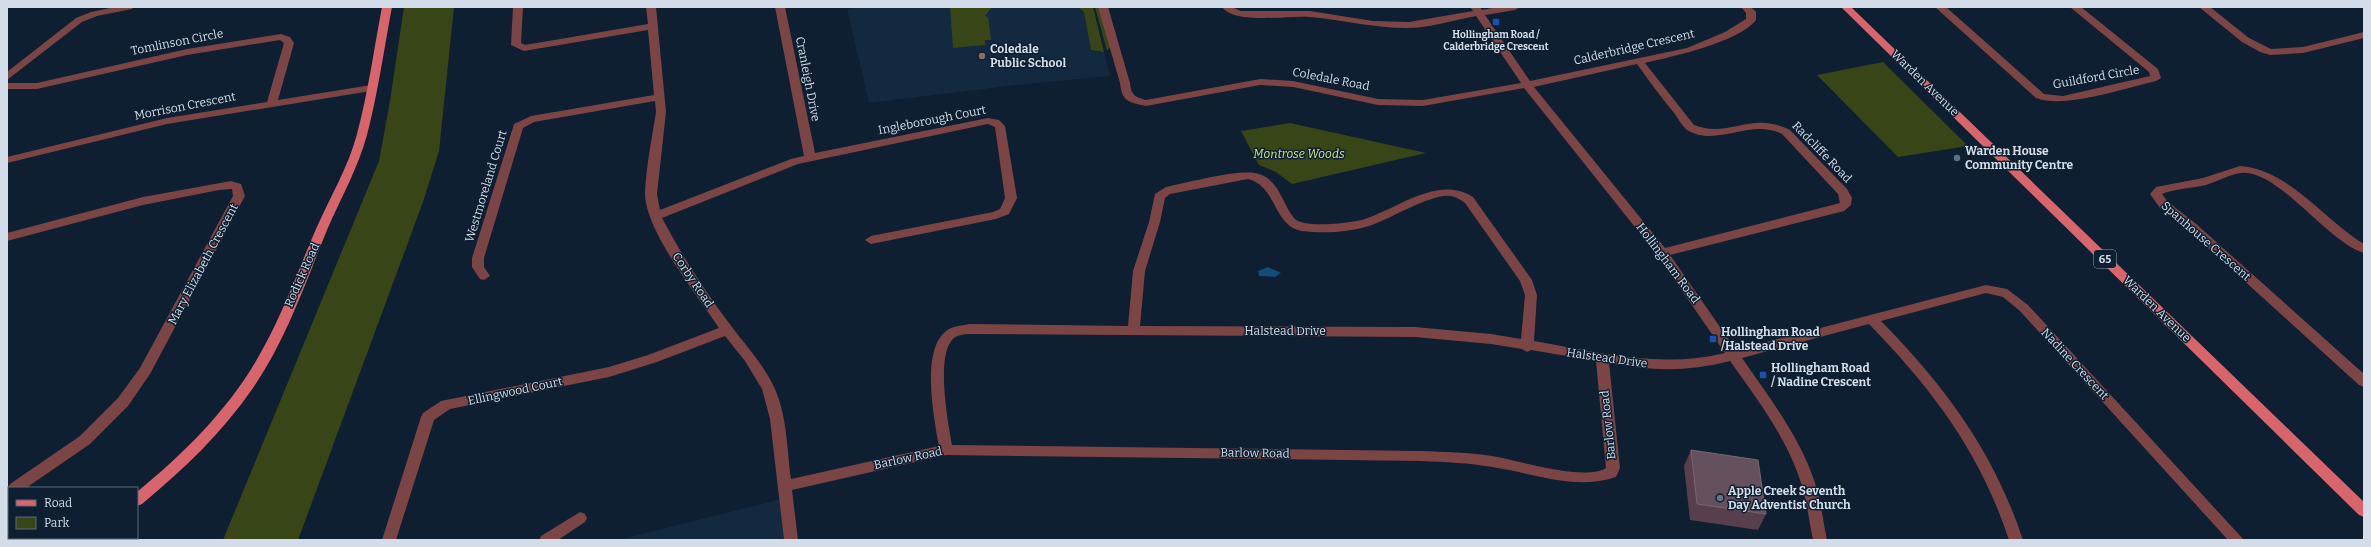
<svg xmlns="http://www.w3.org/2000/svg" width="2371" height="547" viewBox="0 0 2371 547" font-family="Bitter,serif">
<rect width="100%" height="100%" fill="#0d1f30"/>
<path fill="#12293f" d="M860 7H1093L1110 76 1017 85 869 103 847 9Z
M781 499 783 540H618Z"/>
<path fill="#384617" d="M404 7H454L439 151 423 202 298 540H223L379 161 390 101Z
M950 7H992L985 16 988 17 991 40H985V45L953 48Z
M1078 7H1093L1104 52 1091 50 1084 12Z
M1095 7H1100L1110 47 1107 51Z
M1883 62 1968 146 1898 157 1817 75Z
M1290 123 1426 153 1292 184 1276 172 1259 165 1241 131Z"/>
<path fill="#154c75" d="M1268 267 1281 273 1275 277 1259 276 1258 271Z"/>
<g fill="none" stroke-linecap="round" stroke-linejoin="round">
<path fill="#7b4445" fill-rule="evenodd" d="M115 7H134L132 9 97 16 82 22 7 80V72L76 18 91 12Z
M513 7H523L521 43 525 45 648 24 646 7H656L666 112 657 194 660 210 791 159 804 156 775 7H785L815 153 988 118 999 120 1005 126 1017 198 1009 214 996 219 871 244 865 240 871 236 993 212 1000 209 1005 198 995 127 988 124 798 164 662 218C682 256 706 293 732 327 747 347 763 364 774 387 787 414 787 449 791 479L939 446C934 419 921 352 945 332 951 326 961 326 969 324L1128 326 1133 271 1149 222 1155 194 1166 187C1188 183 1239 168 1259 174 1279 180 1282 203 1294 218 1303 229 1352 223 1365 219 1399 208 1438 175 1473 197L1532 280 1537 295 1534 341C1597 352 1661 369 1725 353L1658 256 1524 88 1423 106 1378 105 1293 87 1260 85 1146 106C1129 102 1122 102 1120 83L1098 7H1108L1130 83C1131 95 1135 97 1146 100L1260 79 1293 81 1378 99 1423 100 1521 83 1476 16C1454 20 1430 28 1407 28 1374 28 1343 20 1310 17 1289 15 1235 25 1222 7H1232L1241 11H1310L1373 21 1409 22 1473 11 1470 7H1480L1482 10 1498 7H1520L1515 10 1485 15 1530 81 1687 48 1725 32 1746 19V13L1741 7H1751L1756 12V20C1737 43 1674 56 1645 63L1694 125C1729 139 1751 110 1790 130L1847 189 1852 198 1851 205 1844 211 1670 255 1736 350 1986 285 2007 289 2028 305 2244 540H2228L2020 311 2003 297 1986 293 1881 321C1945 386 1994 452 2023 540H2009C1980 452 1933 390 1869 324L1742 358C1769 397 1800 437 1815 483 1821 501 1823 521 1827 540H1813C1809 521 1807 501 1801 483 1787 438 1757 399 1730 361 1687 372 1652 371 1609 363L1620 468 1616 477C1574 491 1534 473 1492 467 1469 463 1445 462 1421 461L946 455 792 490 798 540H784L770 419 762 389 745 361 725 336 657 362 609 377 450 409 434 420 396 540H382L421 417 423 413 441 401 609 367 648 355 719 328C698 296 645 231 645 193 646 167 652 138 656 112L655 101 534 122 523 128 484 258V267L490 276 484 280 480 279 472 267V258L514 124 531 116 654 95 648 30 524 51 511 45ZM1637 64C1649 81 1661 97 1674 113 1678 118 1682 126 1687 130 1717 148 1750 118 1782 134L1838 194 1840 203 1665 248 1534 87ZM1248 179C1277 186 1273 226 1302 231 1325 234 1351 232 1372 225 1392 218 1432 193 1451 196 1456 197 1461 200 1465 203L1520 281 1525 295 1521 339 1491 334 1415 327 1140 326 1145 271 1160 222 1165 198 1170 194ZM969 334 1415 337 1491 344 1522 349 1527 352 1531 350 1596 361 1606 468C1584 482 1518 460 1492 456 1468 452 1444 452 1421 451L952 445C948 422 935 354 954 338 958 335 964 334 969 334Z
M1935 7H1946L2044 94 2063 96 2150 76 2149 72 2070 7H2081L2158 69 2161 78 2156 81C2125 88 2065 109 2036 98Z
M2199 7H2210L2249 38 2271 49 2303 47 2364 32V38L2303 53 2270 55 2260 52 2242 42Z
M281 34 290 37 294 43 278 100 371 85 376 88 371 91 167 124 7 163V157L167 118 267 102 284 43 280 40 187 55 37 89H7V83H37L187 49Z
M2240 166C2290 170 2323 219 2364 244V253C2328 243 2278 169 2241 173 2233 173 2216 182 2206 185 2194 188 2173 189 2162 194L2168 202 2195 223 2364 374V387L2359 385 2187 229 2160 208 2150 194 2156 187 2203 178Z
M231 181 241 184 245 196 150 374 128 406 90 444 26 488H9V490L8 488 10 484 80 436 118 398 140 368 233 196 232 189 219 190 143 205 7 241V233L143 197Z
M580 512 585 514 587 518 585 522 558 540H539L541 536Z"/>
<path fill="#d8656b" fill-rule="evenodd" d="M382 7H392C384 49 378 93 367 135 358 168 341 198 327 230 305 284 286 340 253 388 222 433 183 470 142 504L137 506V492C183 454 226 412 256 361 281 319 297 273 316 229 330 197 348 168 357 134 368 93 374 49 382 7Z
M1841 7H1851L2364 502V517L2359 515Z
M76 538H92L91 540H75Z"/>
</g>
<path fill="#57404c" d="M1691 450 1766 514 1758 530 1690 520 1684 466Z"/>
<path fill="#64515d" stroke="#766773" d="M1691 450 1758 460 1766 514 1697 504Z"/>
<g fill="#1a4fb4" stroke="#0d1f30" stroke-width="1.5">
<rect x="1492" y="18" width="8" height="8" rx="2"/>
<rect x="1709" y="335" width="8" height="8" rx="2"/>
<rect x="1759" y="371" width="8" height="8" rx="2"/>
</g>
<circle fill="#8d6e63" stroke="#0d1f30" stroke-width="1.5" cx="982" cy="56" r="4"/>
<circle fill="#5c6f8a" stroke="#0d1f30" stroke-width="1.5" cx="1957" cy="158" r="4"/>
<circle fill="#6b7280" stroke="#0d1f30" stroke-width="1.5" cx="1720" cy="498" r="4"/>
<g text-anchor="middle" stroke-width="3" stroke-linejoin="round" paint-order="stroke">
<g font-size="10" font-weight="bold" fill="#d2dde9" stroke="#0d1f30">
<text x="1496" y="38">Hollingham Road /<tspan x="1496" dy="12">Calderbridge Crescent</tspan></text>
</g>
<rect fill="#0d1f30" stroke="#97a4b2" stroke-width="1" x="2094" y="250" width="22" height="18" rx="3"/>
<g font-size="11" font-weight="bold" fill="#d2dde9">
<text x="2105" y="263">65</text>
</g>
<g font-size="12" fill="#d2dde9" stroke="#0d1f30">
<text transform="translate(177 42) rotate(-11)" y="4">Tomlinson Circle</text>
<text transform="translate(1634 47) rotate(-13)" y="4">Calderbridge Crescent</text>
<text transform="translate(2096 77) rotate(-10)" y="4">Guildford Circle</text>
<text transform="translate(808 79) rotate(79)" y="4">Cranleigh Drive</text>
<text transform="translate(1331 79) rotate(11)" y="4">Coledale Road</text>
<text transform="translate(1925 83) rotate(44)" y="4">Warden Avenue</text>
<text transform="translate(185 106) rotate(-11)" y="4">Morrison Crescent</text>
<text transform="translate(932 120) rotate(-11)" y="4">Ingleborough Court</text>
<text transform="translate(1822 152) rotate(46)" y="4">Radcliffe Road</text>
<text transform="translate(486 186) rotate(-73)" y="4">Westmoreland Court</text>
<text transform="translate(2206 241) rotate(41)" y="4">Spanhouse Crescent</text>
<text transform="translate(1668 263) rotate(53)" y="4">Hollingham Road</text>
<text transform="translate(203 264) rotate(-62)" y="4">Mary Elizabeth Crescent</text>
<text transform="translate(302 275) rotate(-66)" y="4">Rodick Road</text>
<text transform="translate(693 280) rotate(56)" y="4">Corby Road</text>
<text transform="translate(2157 309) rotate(44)" y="4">Warden Avenue</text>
<text x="1285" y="335">Halstead Drive</text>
<text transform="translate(1607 358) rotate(8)" y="4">Halstead Drive</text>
<text transform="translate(2075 364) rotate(47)" y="4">Nadine Crescent</text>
<text transform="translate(515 391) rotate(-12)" y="4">Ellingwood Court</text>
<text transform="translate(1608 425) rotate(-96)" y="4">Barlow Road</text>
<text transform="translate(1255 453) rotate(1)" y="4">Barlow Road</text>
<text transform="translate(908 458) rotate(-12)" y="4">Barlow Road</text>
</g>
<g font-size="12" font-weight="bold" fill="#d2dde9" stroke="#0d1f30" text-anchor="start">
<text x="990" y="53">Coledale<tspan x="990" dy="14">Public School</tspan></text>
<text x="1965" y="155">Warden House<tspan x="1965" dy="14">Community Centre</tspan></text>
<text x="1721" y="336">Hollingham Road<tspan x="1721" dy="14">/Halstead Drive</tspan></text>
<text x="1771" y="372">Hollingham Road<tspan x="1771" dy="14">/ Nadine Crescent</tspan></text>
<text x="1728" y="495">Apple Creek Seventh<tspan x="1728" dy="14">Day Adventist Church</tspan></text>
</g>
<g font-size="12" font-style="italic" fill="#cbed81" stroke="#0d1f30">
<text x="1299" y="158">Montrose Woods</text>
</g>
</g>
<rect width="2371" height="547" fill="none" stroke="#d2dde9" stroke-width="16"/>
<rect x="8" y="487" width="130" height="52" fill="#0d1f30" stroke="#5c6b7a"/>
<rect x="16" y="500" width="20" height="6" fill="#d8656b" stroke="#5c6b7a"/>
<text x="44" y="507" font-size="12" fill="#d2dde9">Road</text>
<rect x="16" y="517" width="20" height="12" fill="#384617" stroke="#5c6b7a"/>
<text x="44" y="527" font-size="12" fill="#d2dde9">Park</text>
</svg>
